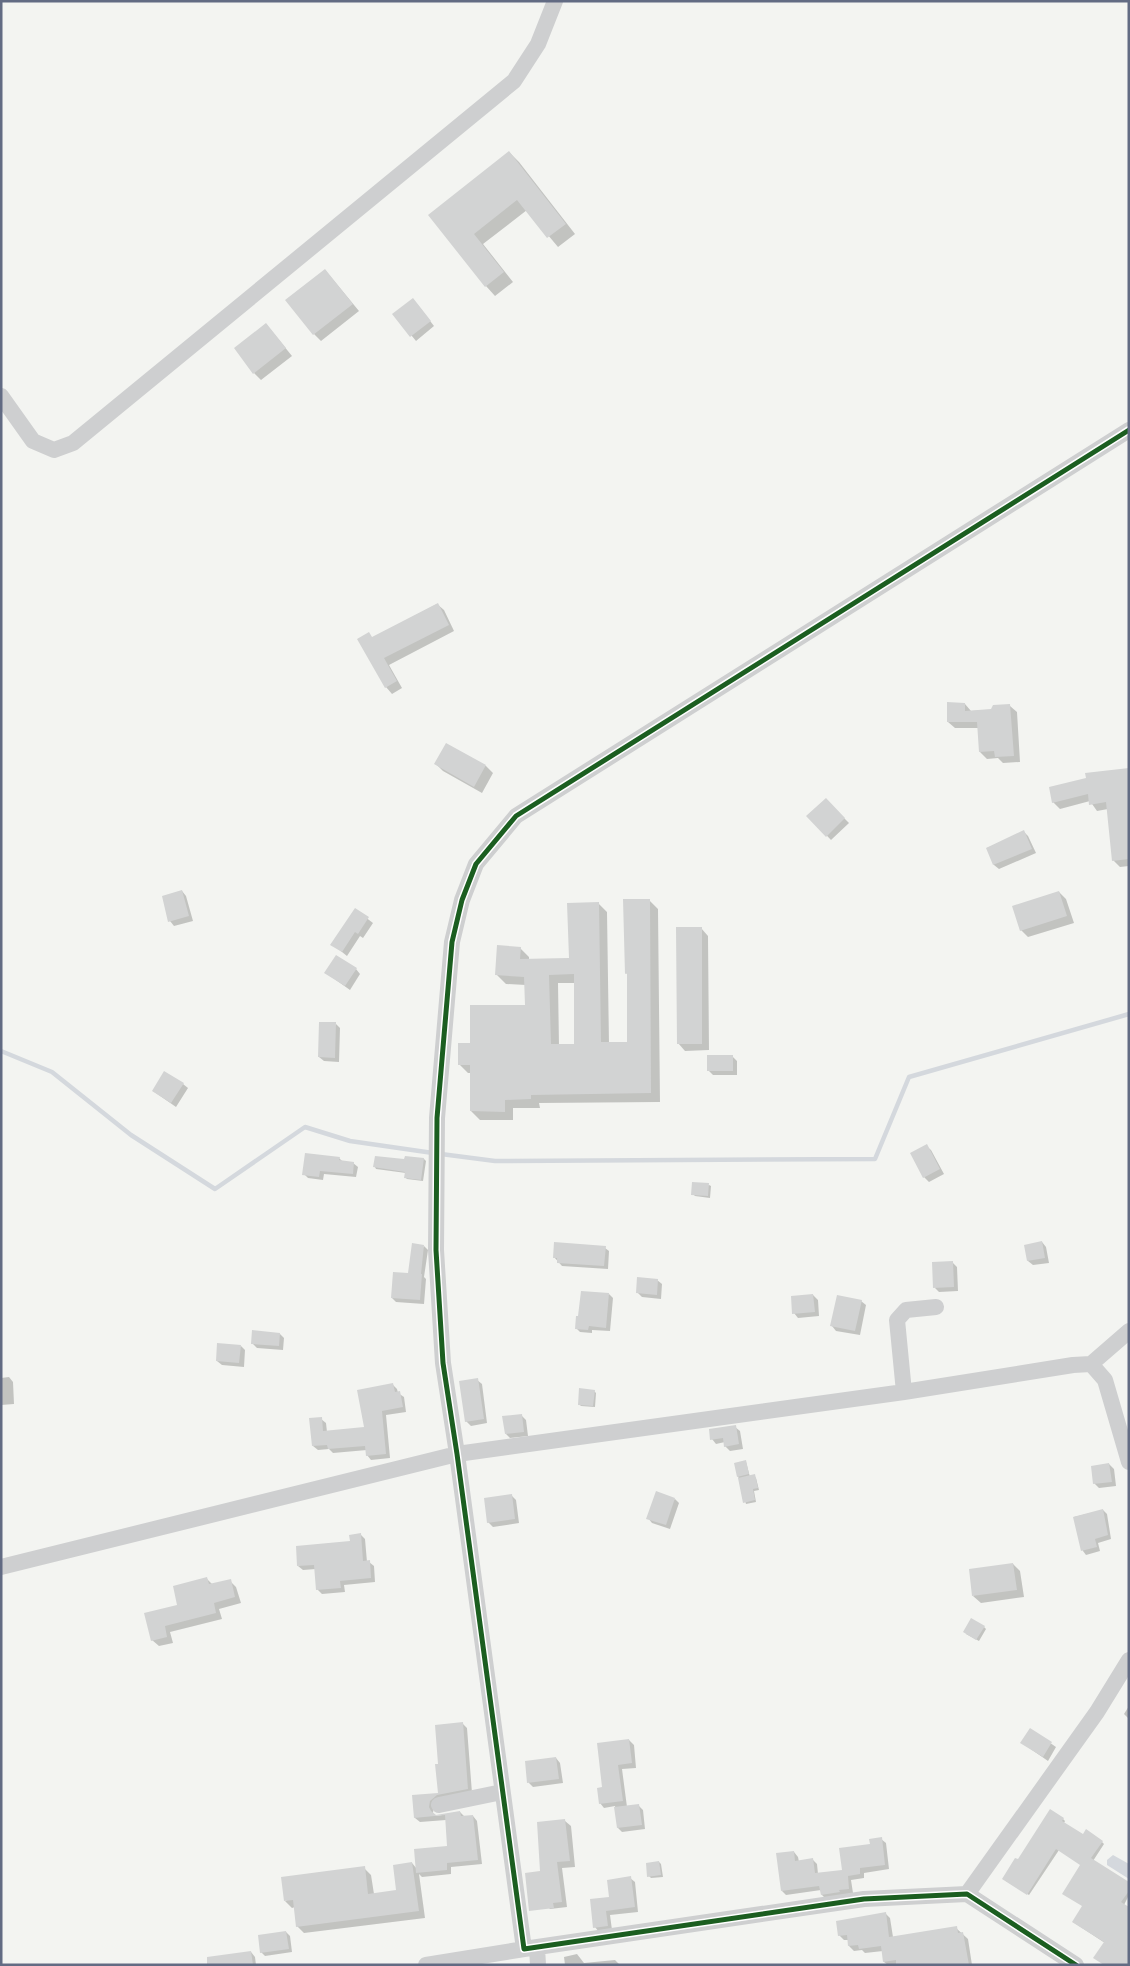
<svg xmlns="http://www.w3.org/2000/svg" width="1130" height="1966" viewBox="0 0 1130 1966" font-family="Inter,sans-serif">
<rect width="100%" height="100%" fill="#f3f4f1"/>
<path fill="#d4d8dd" d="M1113 1855 1129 1864V1879L1107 1865V1860Z"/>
<path fill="#0003" fill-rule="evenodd" d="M509 152 519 162 575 234 558 247 527 210 483 244 513 282 495 296 486 286 430 215Z
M325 270 359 311 321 341 314 334Z
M417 304 434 326 416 341 394 314Z
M266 324 292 356 261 380 254 373Z
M437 604 444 610 454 631 389 665 402 688 392 694 386 687 373 638Z
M965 704 971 711 991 710 1010 706 1017 712 1020 762 1003 763 998 758 987 759 980 752 979 728H955L948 722Z
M436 764 486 766 493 773 482 793 443 771Z
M1129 770V866L1120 867 1113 860 1108 809 1097 811 1090 801 1060 809 1053 802Z
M826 800 849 823 831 840 808 816Z
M1024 832 1028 836 1036 853 999 869 994 865 987 848Z
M182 891 186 896 193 921 174 926 170 921Z
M1059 892 1066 899 1074 923 1028 937 1021 930Z
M649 900 658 909 660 1102 539 1103 540 1108H513V1120H480L471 1111V1073H468L459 1064 471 1044 526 1006V985L506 984 497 975 520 948 529 957V960L570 959 598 903 607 912 609 1044 628 1043V975L626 973ZM558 983H575V1045L559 1046Z
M356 910 373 923 363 938 360 936 347 956 332 944Z
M701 928 708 936 709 1050 685 1051 678 1043Z
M356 969 360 974 350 990 326 973Z
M336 1024 340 1028 339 1062 324 1061 319 1057Z
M732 1056 737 1061V1075H713L709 1071Z
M183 1084 188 1088 176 1107 153 1091Z
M926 1146 931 1150 944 1174 929 1182 924 1177 912 1154Z
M406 1157 424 1159 426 1161 423 1181 407 1179 405 1177 406 1173 376 1169 375 1167 405 1161Z
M339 1158 343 1162 353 1163 358 1167 356 1177 324 1174 323 1180 308 1178 304 1174Z
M709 1185 711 1186 710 1198 695 1196 693 1194Z
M1042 1242 1046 1247 1049 1263 1033 1265 1028 1261 1025 1246Z
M424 1246 428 1250 424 1277 426 1279 424 1304 396 1302 392 1298 409 1274Z
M605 1248 609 1251 608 1269 562 1266 554 1257Z
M952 1262 957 1267 958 1291 939 1292 935 1288Z
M657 1280 662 1284 661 1299 642 1297 637 1292Z
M609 1294 613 1298 610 1331 592 1330V1333L580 1332 576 1328Z
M813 1295 818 1300 819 1316 798 1318 794 1313Z
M861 1301 866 1305 860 1335 836 1331 832 1326Z
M280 1334 284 1338 283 1350 257 1348 252 1343Z
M241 1346 245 1350 244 1367 222 1365 217 1361Z
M9 1377 13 1382 14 1404 1 1405V1378Z
M477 1380 482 1384 487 1423 471 1426 466 1421Z
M393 1385 397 1389 398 1393 404 1397 406 1412 386 1415 390 1458 371 1460 367 1455V1450L333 1453 329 1449 318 1450 313 1446 321 1419 326 1423 327 1432 365 1428Z
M594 1391 596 1393 595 1407 581 1406 579 1404Z
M521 1415 526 1420 528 1436 510 1438 506 1434Z
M735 1427 740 1431 743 1449 730 1451 725 1446V1442L716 1444 712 1439Z
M746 1462 750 1477 754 1476 756 1478 759 1490 754 1491 756 1502 746 1504 738 1476Z
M1109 1464 1114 1469 1116 1486 1099 1488 1094 1483Z
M512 1496 516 1500 519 1523 493 1527 488 1522Z
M675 1499 679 1503 670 1529 652 1523 648 1518Z
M1103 1510 1107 1514 1111 1539 1098 1543 1100 1551 1086 1555 1083 1551 1074 1517Z
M361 1535 365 1539 367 1562H369L374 1566 375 1582 344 1585 345 1592 322 1594 317 1589 316 1569 303 1570 298 1566 351 1542Z
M1013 1564 1020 1571 1024 1597 981 1603 973 1596Z
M207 1579 213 1585 230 1581 236 1587 241 1603 219 1609 222 1619 170 1632 173 1643 159 1646 152 1640Z
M984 1627 986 1629 979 1641 966 1634Z
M1129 1706V1719L1124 1714Z
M462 1723 467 1728 472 1793 434 1806 433 1813 436 1816 460 1812 465 1817 473 1816 477 1821 482 1864 451 1867V1874L422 1877 419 1874 425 1918 304 1933 297 1926 295 1907 292 1908 285 1901 364 1868 371 1875 374 1894 397 1891 412 1863 417 1869 448 1847 446 1820 420 1822 415 1818 414 1796 439 1794V1765Z
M1030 1729 1056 1747 1048 1761 1022 1743Z
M629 1740 634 1745 636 1768 622 1769 627 1807 638 1805 643 1810 645 1829 622 1832 618 1828 615 1806 604 1808 600 1803 604 1789Z
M556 1758 560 1763 563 1783 533 1787 529 1783 526 1762Z
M1051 1811 1063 1819 1065 1821 1064 1823 1083 1836 1102 1842 1104 1844 1093 1861 1129 1884V1895L1105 1943 1073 1922 1084 1906 1082 1865 1059 1850 1029 1895 1006 1881Z
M565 1821 571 1826 575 1867 562 1868 567 1907 550 1909 546 1905 542 1872Z
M881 1839 886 1843 889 1869 864 1873V1878L851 1880 853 1893 826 1899 822 1895 821 1890 786 1895 782 1891 794 1852 798 1857 799 1862 813 1860 817 1864 818 1874 843 1871Z
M659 1862 661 1864 663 1877 651 1878 649 1876Z
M630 1878 635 1882 638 1912 610 1915 612 1930 599 1932 595 1927 610 1898Z
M885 1913 890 1918 893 1937 956 1928 968 1939 972 1965H888L884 1962 883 1951 865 1953 862 1950 854 1951 849 1946V1940H844L839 1935Z
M286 1932 290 1936 292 1952 265 1956 261 1952Z
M251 1952 255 1957 256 1965H221Z
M577 1954 584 1963 615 1960 620 1965H565L564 1957Z"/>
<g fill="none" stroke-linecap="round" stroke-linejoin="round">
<path stroke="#d4d8dd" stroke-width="4.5" d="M1 1051 52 1072 131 1135 215 1189 305 1127 350 1141 433 1153
M441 1154 495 1161 875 1159 909 1077 1129 1014"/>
</g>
<path fill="#d2d3d3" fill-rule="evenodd" d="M509 151 566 224 547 238 517 200 474 234 504 272 485 287 428 215Z
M325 269 353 304 313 335 285 300Z
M413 298 431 321 410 337 392 314Z
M266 323 286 348 253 374 234 348Z
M438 603 449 625 384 658 397 681 385 688 357 639 369 632 372 637Z
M947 702 965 703V711L991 709 993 705 1010 704 1014 756 995 757 994 751 979 752 977 722H947Z
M446 743 486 765 474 787 434 764Z
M1129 768V859L1112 861 1106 802 1089 805 1088 794 1052 803 1049 787 1086 778 1085 773Z
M826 798 845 818 826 837 806 816Z
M1024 830 1032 849 993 865 986 848Z
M182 890 189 916 168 922 162 896Z
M1059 891 1067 916 1020 931 1012 906Z
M623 899H650L651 1093 531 1095V1099L505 1100V1112L470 1111V1065H458V1043H470V1005H525L524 977 495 975 497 945 521 947 520 959 569 958 567 903 599 902 601 1042H627V973L625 974ZM574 974V1044H551L549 975Z
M355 908 369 917 358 934 355 932 342 952 330 945Z
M676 927H702V1044H677Z
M336 955 357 968 345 986 324 973Z
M319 1022H336L335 1058 318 1057Z
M707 1055H733V1071H707Z
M164 1071 184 1083 171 1103 152 1091Z
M927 1144 940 1169 923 1178 910 1153Z
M305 1153 340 1157 339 1160 354 1162 353 1174 320 1171 319 1177 302 1175Z
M375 1156 404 1159 405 1156 424 1158 421 1180 404 1178 405 1172 373 1167Z
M692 1182 709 1183 708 1196 691 1195Z
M1042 1241 1045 1258 1027 1261 1024 1245Z
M554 1242 606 1246 604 1266 557 1263V1258H553Z
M412 1243 424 1245 421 1274H422L420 1300 391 1298 393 1272 408 1273Z
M953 1261 954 1287 933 1288 932 1262Z
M637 1277 658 1279 657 1295 636 1293Z
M581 1291 609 1293 606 1328 589 1326 588 1330 575 1329 576 1316H578Z
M813 1294 815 1312 792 1314 791 1296Z
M837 1295 862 1300 855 1331 830 1326Z
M252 1330 280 1333 279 1346 251 1344Z
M217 1343 241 1345 239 1363 216 1361Z
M478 1378 484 1419 465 1422 459 1381Z
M393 1383 395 1392 400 1391 403 1407 382 1411 386 1454 366 1456 365 1446 328 1449 327 1445 312 1446 309 1418 322 1417 323 1431 364 1427 357 1390Z
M579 1388 595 1390 593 1406 578 1405Z
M522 1414 524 1432 505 1434 502 1416Z
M736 1425 739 1444 724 1447 723 1438 710 1440 709 1429Z
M746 1460 749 1474 737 1477 734 1463Z
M1109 1463 1112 1482 1093 1484 1091 1466Z
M755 1474 758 1488 753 1489 755 1500 743 1503 738 1478Z
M656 1491 675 1498 666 1525 646 1519Z
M512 1494 515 1519 487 1523 484 1498Z
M1103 1509 1108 1535 1095 1539 1097 1547 1081 1551 1073 1517Z
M361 1533 363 1561 370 1560 371 1578 340 1581 341 1588 316 1590 314 1565 297 1566 296 1546 350 1541 349 1535Z
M1013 1563 1017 1590 972 1596 969 1569Z
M207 1577 209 1584 231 1579 235 1597 214 1603 216 1613 165 1626 167 1637 151 1641 144 1613 177 1605 173 1586Z
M971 1618 985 1626 976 1640 963 1632Z
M463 1722 468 1789 437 1795 430 1801 429 1807 431 1811 436 1815 460 1811 461 1816 473 1815 478 1860 447 1863V1870L416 1873 414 1849 447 1846 445 1815 414 1818 412 1795 438 1793 435 1764H438L435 1725Z
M1030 1728 1052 1742 1043 1757 1020 1743Z
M629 1739 632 1763 618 1765 623 1801 599 1804 597 1788 602 1787 597 1743Z
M556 1757 559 1779 527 1783 525 1761Z
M639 1804 642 1825 617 1828 614 1807Z
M1050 1809 1064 1818 1062 1821 1083 1834 1086 1829 1103 1841 1091 1858 1129 1882V1891L1121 1902 1129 1907V1965H1104L1093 1958 1104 1942 1072 1922 1082 1906 1062 1894 1080 1865 1056 1849 1027 1895 1002 1879 1015 1858 1018 1859Z
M565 1819 570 1861 557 1862 562 1902 553 1903 554 1908 529 1911 525 1873 540 1871 537 1822Z
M882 1837 885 1865 860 1868V1874L848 1876 849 1889 839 1890 840 1892 821 1895 819 1886 781 1891 776 1853 794 1851 795 1861 813 1858 815 1873 842 1870 839 1848 870 1844 869 1839Z
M659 1861 661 1875 647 1877 646 1863Z
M412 1862 419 1911 296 1927 293 1900 284 1901 281 1877 365 1866 368 1894 396 1890 393 1865Z
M631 1876 635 1907 606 1911 608 1926 593 1928 590 1899 609 1897 607 1880Z
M886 1912 889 1937 957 1926 958 1933 963 1932 969 1965H896V1960L883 1962 881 1946 859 1949 858 1945 848 1946 847 1935 838 1936 836 1921Z
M286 1931 289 1949 260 1953 258 1935Z
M251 1951 253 1965H207V1957Z"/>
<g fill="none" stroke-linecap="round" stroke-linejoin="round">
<path stroke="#cecfd0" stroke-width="16" d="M1 396 33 441 54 450 73 443 514 81 538 44 555 1
M1091 1364 1129 1331
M904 1392 897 1320 906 1310 936 1307
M1 1567 457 1454 904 1392 1073 1365 1091 1364 1105 1380 1129 1462
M439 1805 502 1792
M967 1894 1097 1712 1129 1660
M537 1947 538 1965
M426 1965 524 1949
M1076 1965 967 1894 864 1899 524 1949 457 1454 443 1363 436 1250 437 1118 452 942 462 900 476 864 516 816 1129 430"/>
<defs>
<path id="cycleway" d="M1076 1965 967 1894 864 1899 524 1949 457 1454 443 1363 436 1250 437 1118 452 942 462 900 476 864 516 816 1129 430"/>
</defs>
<use href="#cycleway" stroke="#fff" stroke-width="8"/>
<use href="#cycleway" stroke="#1b5e20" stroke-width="5"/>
</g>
<rect width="1130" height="1966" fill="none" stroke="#626b83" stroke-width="5"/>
</svg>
